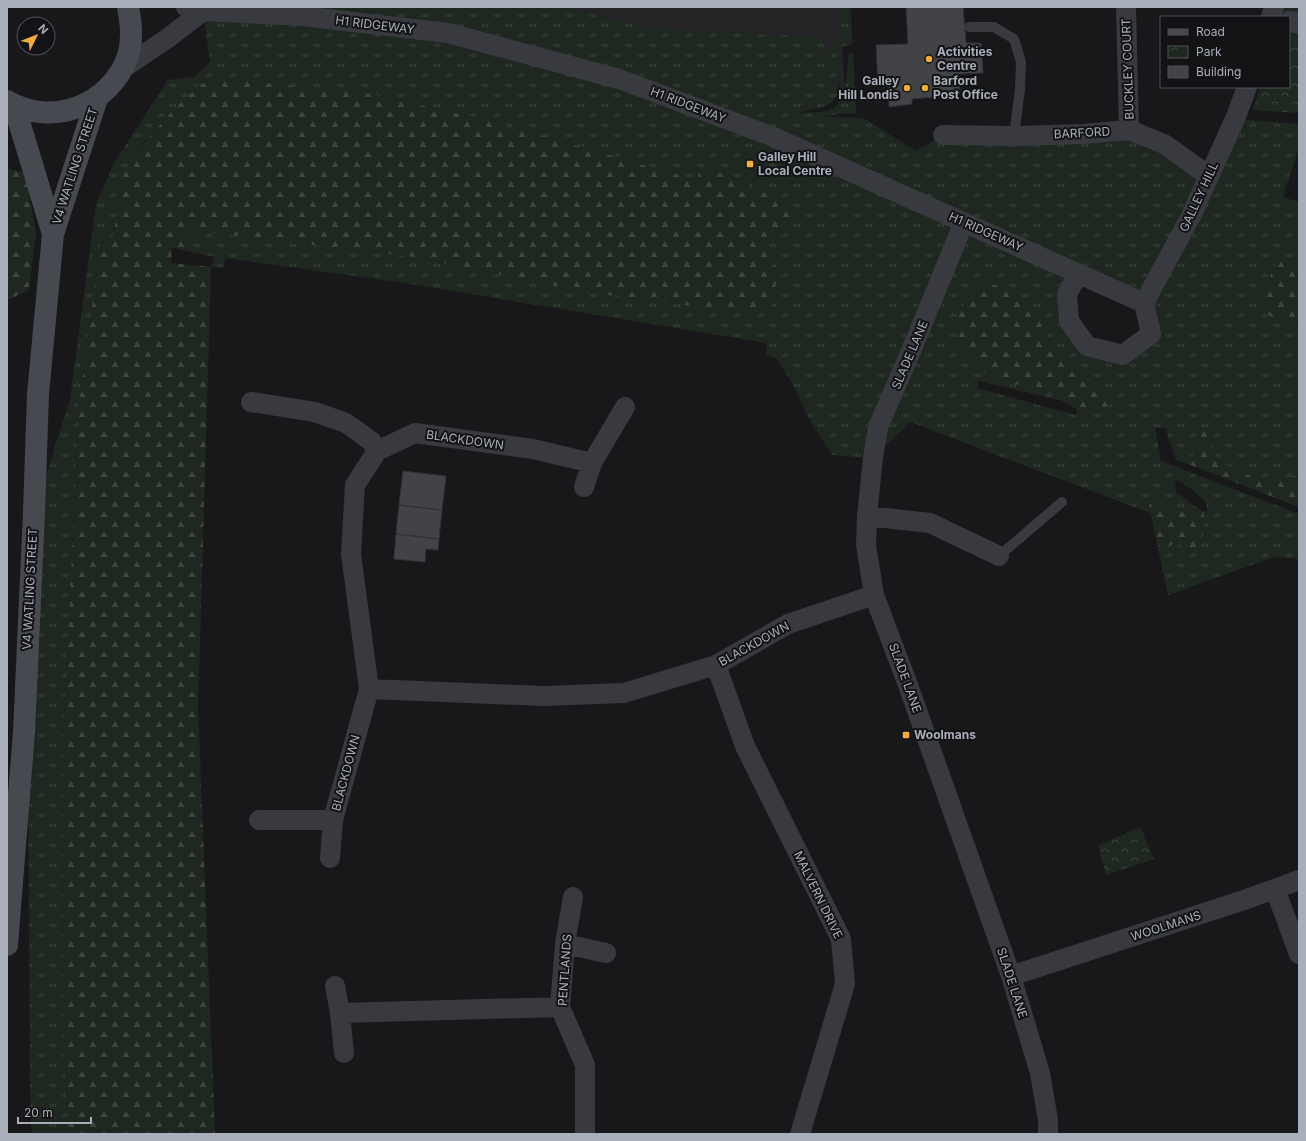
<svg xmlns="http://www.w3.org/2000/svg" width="1306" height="1141" viewBox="0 0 1306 1141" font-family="Inter,sans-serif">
<defs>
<pattern id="grass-tufts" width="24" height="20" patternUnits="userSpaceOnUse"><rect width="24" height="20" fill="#1f2820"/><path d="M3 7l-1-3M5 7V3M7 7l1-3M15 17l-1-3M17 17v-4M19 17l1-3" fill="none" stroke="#3d453e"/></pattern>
<pattern id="forest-firs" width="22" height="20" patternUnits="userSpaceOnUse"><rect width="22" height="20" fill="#1f2820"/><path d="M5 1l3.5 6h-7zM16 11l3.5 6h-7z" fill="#3d453e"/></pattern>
<pattern id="park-crowns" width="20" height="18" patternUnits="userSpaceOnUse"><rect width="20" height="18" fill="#1f2820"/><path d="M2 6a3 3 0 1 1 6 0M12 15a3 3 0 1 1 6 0" fill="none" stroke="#3d453e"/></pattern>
</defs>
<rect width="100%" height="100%" fill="#18181a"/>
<path fill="#242427" d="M561 7H841L845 99 822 37 656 29Z"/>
<path fill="url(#grass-tufts)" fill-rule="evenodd" d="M186 7H561L656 29 822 37 830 57 840 25V7H851L852 44 842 47 838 81 839 93 831 103 820 108 797 113 803 114 802 113C811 112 822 113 830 110 847 104 847 69 849 53H853L856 113 819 116 832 117 863 118 916 151 943 135 1129 130 1209 176 1235 119 1299 124V147L1283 197 1299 202V270L1296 273 1279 260 1277 321 1299 327V475L1266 482 1218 462 1208 429 1199 427 1196 440 1197 451 1185 463 1176 460 1165 428H1155L1161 461 1299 514V559L1274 557 1168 595 1157 544 1169 547 1175 542 1192 552 1203 534 1204 512 1207 510C1209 499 1186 486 1178 480L1175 482 1176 492 1195 506 1187 509 1175 510 1160 504 1150 505 1152 516 1147 512 910 422 873 458 832 455 808 417 794 386 776 358 765 355 767 343 404 283 225 258 223 268 211 267 214 257 186 251 189 230 414 257 586 292 771 310 778 273 768 254 769 242 778 230 798 217 787 208 780 201 732 177 702 167 696 180 496 122 366 93 223 79 201 84 172 111 141 145 124 172 112 245 101 242 79 403 63 742 64 1049 69 1134H32L30 1094 28 751 33 518 70 399 96 204 114 163 168 80 194 77 210 62 203 11ZM1078 274 1144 303 1151 333 1123 355 1087 346 1067 294ZM1034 308 1054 352 1077 376 1109 394 1086 410 1062 396 1034 388ZM979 381 1060 400 1077 409 1076 415 977 388Z"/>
<path fill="url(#forest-firs)" d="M223 79 366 93 496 122 696 180 702 167 732 177 781 201 787 208 793 205 798 217 778 230 769 242 768 254 778 273 771 310 715 309 586 292 414 257 189 230 186 251 172 247 171 263 211 267 198 708 215 1134H69L64 1049 63 742 79 403 101 241 112 244 124 172 141 146 172 111 201 84Z
M7 168 25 173 36 232 29 290 7 300Z
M1278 260 1296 273 1299 270V327L1277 321 1263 311 1260 297Z
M989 283 1016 293 1034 308 1054 352 1077 376 1109 394 1110 405 1099 409 1086 410 1061 396 1034 388 991 379 972 361 958 343 954 321 967 299 979 287Z
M1199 427 1208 429 1218 462 1265 482 1299 475V507L1185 463 1197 451 1196 440Z
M1149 504H1160L1175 510 1187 509 1195 506 1204 512 1203 534 1196 550 1192 552 1175 542 1169 547 1157 544Z"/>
<path fill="url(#park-crowns)" d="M1284 7H1299V113L1253 110 1260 87H1289V17H1281Z
M1140 827 1154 859 1106 875 1098 846Z"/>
<path fill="#424347" stroke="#313236" d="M906 7H963L966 43H981L983 73 959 74 960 95 912 99V104L889 107 888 83 878 85 876 45 908 44Z
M403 471 446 476 442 510 399 505Z
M399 505 442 510 439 539 396 534Z
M396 534 439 539 438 550 426 549 425 562 394 559Z"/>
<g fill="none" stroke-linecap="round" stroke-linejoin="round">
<path stroke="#383a3f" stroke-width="10" d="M969 27H994L1014 39 1021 62 1020 89 1014 136
M999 556 1062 502"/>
<path stroke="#383a3f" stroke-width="20" d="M186 7 203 11 302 16 448 33 619 79 771 136 1144 303
M1126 7 1129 130
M1271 17 1274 7
M1289 21 1299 24
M122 69 168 38 203 11
M943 135 1014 136 1083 134 1129 130 1164 144 1209 176
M964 222 914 344 878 427 873 458 867 516 866 545 874 595 908 685 1011 976 1040 1073 1048 1120V1134
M1078 274 1067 294 1069 321 1087 346 1123 355 1151 334 1144 303
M1144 303 1191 216 1235 119 1247 87
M251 402 315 412 346 423 371 441 377 451
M584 487 592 463
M867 516 930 523 999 556
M716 665 745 746 841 939 845 984 800 1134
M369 689 544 696 624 693 716 665 788 624 874 595
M259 820H333
M330 858 333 820 369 689 351 554 355 485 377 451 415 433 533 449 592 463 625 407
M1275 889 1299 954
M573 897 565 944 560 1007 585 1065V1134
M565 944 606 953
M1011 976 1244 900 1299 880
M335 986 340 1013 344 1053
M340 1013 560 1007"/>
<path stroke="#46494f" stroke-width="22" d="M7 101C52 128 111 105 128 56 133 39 131 23 128 7
M14 105 53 234
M7 945 24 732 34 512 38 394 53 234 97 98"/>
</g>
<g fill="#f7ac33" stroke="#131315" stroke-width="1.5">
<circle cx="929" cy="59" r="4"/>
<circle cx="907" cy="88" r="4"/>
<circle cx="925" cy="88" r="4"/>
<rect x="746" y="160" width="8" height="8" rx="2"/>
<rect x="902" y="731" width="8" height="8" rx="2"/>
</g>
<g text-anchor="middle" stroke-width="4" stroke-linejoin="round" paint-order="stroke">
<g font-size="12" fill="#a9afba" stroke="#131315">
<text transform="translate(375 25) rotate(7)" y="4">H1 RIDGEWAY</text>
<text transform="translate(1128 69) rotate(-92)" y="4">BUCKLEY COURT</text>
<text transform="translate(688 105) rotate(21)" y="4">H1 RIDGEWAY</text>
<text transform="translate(1082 133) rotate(-3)" y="4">BARFORD</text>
<text transform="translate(75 166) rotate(-72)" y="4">V4 WATLING STREET</text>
<text transform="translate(1199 197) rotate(-65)" y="4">GALLEY HILL</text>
<text transform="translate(986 232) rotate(24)" y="4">H1 RIDGEWAY</text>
<text transform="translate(910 355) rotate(-67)" y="4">SLADE LANE</text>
<text transform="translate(465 440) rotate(8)" y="4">BLACKDOWN</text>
<text transform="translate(30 589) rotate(-87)" y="4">V4 WATLING STREET</text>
<text transform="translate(754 644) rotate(-29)" y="4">BLACKDOWN</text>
<text transform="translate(905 678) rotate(70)" y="4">SLADE LANE</text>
<text transform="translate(346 773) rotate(-75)" y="4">BLACKDOWN</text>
<text transform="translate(818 895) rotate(64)" y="4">MALVERN DRIVE</text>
<text transform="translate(1166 926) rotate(-18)" y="4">WOOLMANS</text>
<text transform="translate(565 970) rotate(-86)" y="4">PENTLANDS</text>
<text transform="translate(1012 983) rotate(72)" y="4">SLADE LANE</text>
</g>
<g font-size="12" font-weight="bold" fill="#a9afba" stroke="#131315" text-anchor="start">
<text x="937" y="56">Activities<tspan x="937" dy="14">Centre</tspan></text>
<text x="899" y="85" text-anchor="end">Galley<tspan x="899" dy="14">Hill Londis</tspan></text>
<text x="933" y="85">Barford<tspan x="933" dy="14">Post Office</tspan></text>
<text x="758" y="161">Galley Hill<tspan x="758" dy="14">Local Centre</tspan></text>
<text x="914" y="739">Woolmans</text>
</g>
</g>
<rect width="1306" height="1141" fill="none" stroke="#a9afba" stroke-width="16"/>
<rect x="1160" y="16" width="130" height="72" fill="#131315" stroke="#4f5157"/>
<rect x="1168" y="29" width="20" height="6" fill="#46494f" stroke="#4f5157"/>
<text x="1196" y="36" font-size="12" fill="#a9afba">Road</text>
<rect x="1168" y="46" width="20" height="12" fill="url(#park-crowns)" stroke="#4f5157"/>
<text x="1196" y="56" font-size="12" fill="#a9afba">Park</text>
<rect x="1168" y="66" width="20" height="12" fill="#424347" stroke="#4f5157"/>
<text x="1196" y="76" font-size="12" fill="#a9afba">Building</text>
<g transform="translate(36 36) rotate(47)"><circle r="19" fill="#131315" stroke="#4f5157"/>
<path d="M0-3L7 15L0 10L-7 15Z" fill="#f7ac33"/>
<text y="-6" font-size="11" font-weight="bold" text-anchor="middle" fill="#a9afba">N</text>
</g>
<path d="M18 1117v6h73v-6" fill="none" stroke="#a9afba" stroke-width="2"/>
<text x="24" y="1117" font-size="12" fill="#a9afba" stroke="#131315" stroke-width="3" paint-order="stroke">20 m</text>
</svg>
